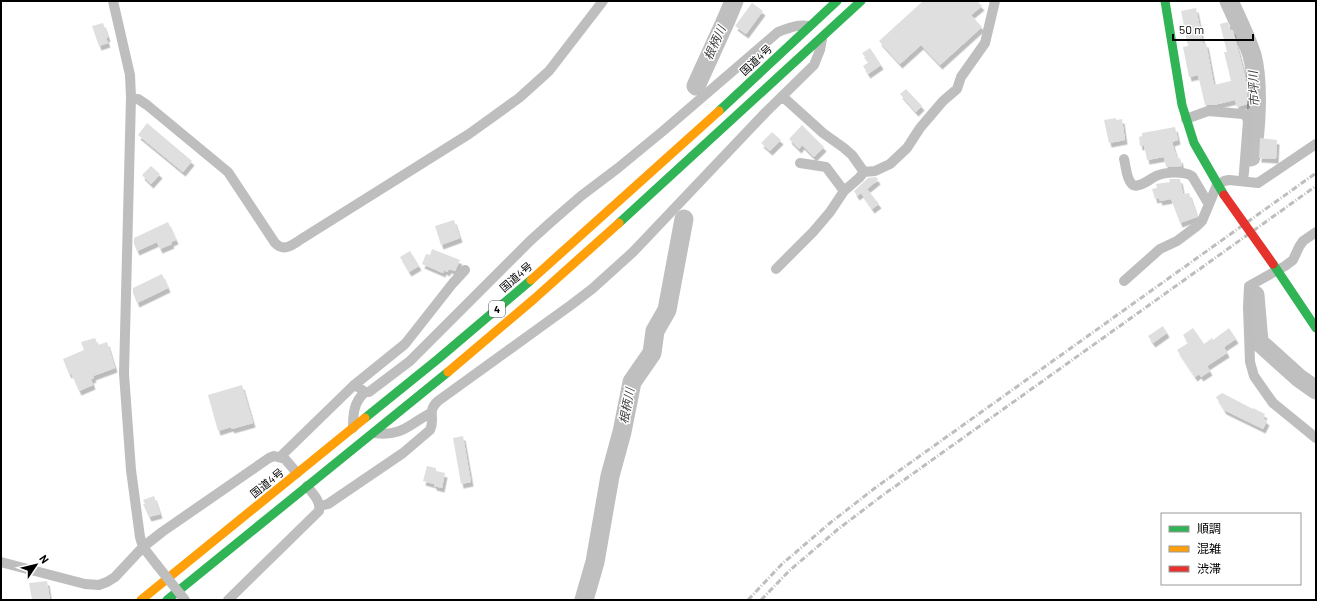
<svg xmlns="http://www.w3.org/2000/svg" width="1317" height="601" viewBox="0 0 1317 601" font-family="Barlow,'Noto Sans JP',sans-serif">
<defs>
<filter id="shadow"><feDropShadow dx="2.5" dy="4.5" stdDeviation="0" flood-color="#0004"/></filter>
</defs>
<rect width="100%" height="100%" fill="#fff"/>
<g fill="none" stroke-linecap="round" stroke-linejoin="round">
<path stroke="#bfbfbf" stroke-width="19" d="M1229 1C1237 19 1246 36 1252 55 1259 81 1257 131 1251 157
M696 86 726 20 734 1
M1255 295 1259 342 1299 378 1316 390
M584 600 595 562 610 476 622 432 632 382 652 353 655 331 667 310 684 219"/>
</g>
<path fill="#dfdfdf" filter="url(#shadow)" d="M923 1H977L982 6 971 15 982 27 940 65 921 45 900 64 879 41Z
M752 3 763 11 746 34 735 26Z
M1196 8 1203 43H1206L1214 85 1231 81 1224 52H1227L1220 24 1228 22 1230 30H1233L1248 88 1247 104 1237 107 1235 100 1214 105H1205L1198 75 1189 77 1183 47 1188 46 1181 11Z
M103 23 108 37 106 38 108 43 99 46 92 26Z
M870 48 881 65 868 74 863 66 869 62 862 53Z
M906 89 922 106 916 112 900 94Z
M1116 118V120L1122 119 1125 140 1109 143 1104 120Z
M147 123 192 161 183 172 138 135Z
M802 125 824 147 814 157 802 145 799 149 789 139Z
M1175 127 1178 140 1172 142 1177 159 1180 158 1182 166 1166 167 1164 157 1147 160 1144 145 1140 146 1139 137 1142 136V133Z
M772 132 781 140 770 151 761 143Z
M1260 138 1277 140 1276 159 1259 158Z
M151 166 160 174 151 184 142 175Z
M876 177 878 180 867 189 879 204 872 209 861 193 857 196 854 191 868 178Z
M1169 179H1180L1183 194 1189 193 1197 217 1180 223 1171 199 1160 201 1159 198 1155 199 1152 189 1157 188 1156 184 1170 182Z
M454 220 460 238 441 245 435 226Z
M168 222 176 240 171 242 172 244 160 249 157 242 137 251 134 244V238Z
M432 249 460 260 455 271 449 269 447 272 444 270 443 273 422 264 426 254 430 255Z
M410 251 419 266 409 272 400 257Z
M162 274 168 288 137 303 133 293V288Z
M1163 326 1167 333 1153 343 1148 336Z
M1193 328 1204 344 1212 338 1213 340 1229 328 1236 339 1224 347 1227 353 1207 366 1210 371 1201 377 1199 374 1195 377 1177 350 1188 343 1183 335Z
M95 338 98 345 107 342 115 368 93 376 94 378 91 379 93 385 79 391 71 373 69 374 63 359 84 350 81 342Z
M242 385 253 423 232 429 231 427 218 431 208 395Z
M1222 393 1253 409V408L1265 414 1263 418 1267 421 1263 429 1224 410 1216 397Z
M463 436 471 482 461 484 453 438Z
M427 466 436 468V471L445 473 442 488 434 486V484L423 481Z
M154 496 160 514 149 517 143 504H145L143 500Z
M47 581 50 600H32L29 583Z"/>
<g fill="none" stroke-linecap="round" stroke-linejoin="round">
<path stroke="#bebebe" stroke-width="10" d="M113 1 130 75 131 97 124 374 131 470 140 537 143 547 157 565
M782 96 823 133 844 148 852 155 864 172
M131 97 138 99 147 105 228 172 275 243C285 253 293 244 303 238L469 134 519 98 549 71 603 1
M1186 119 1208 111 1243 114 1246 116 1248 121 1244 172 1243 181
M1124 159C1126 166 1126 177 1131 183 1133 186 1136 186 1139 185 1145 184 1150 179 1156 176 1165 172 1183 171 1192 176L1208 203
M800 163 826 167 844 191
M1316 232 1303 241 1299 247 1293 260 1285 266 1249 286 1248 307 1250 362 1254 376 1273 403 1316 438
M776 269 813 232 830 212 844 191 859 178 864 172 875 171 890 164 907 148 920 128 943 101 957 89 961 77 985 43 995 1
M1124 281 1160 249 1177 241 1197 226 1202 221 1217 185 1224 181 1229 180 1258 183 1316 144
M355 385 365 392H369L410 361 530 241 551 222 581 196 618 168 663 131 778 32C789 28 797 24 809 26
M353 428C353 413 354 402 365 392
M374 433C402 437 409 424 431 413
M280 457 353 386 405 344 453 283 465 270
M320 506 328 504 403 453 430 430C436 418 426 412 438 401L571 305 592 289 633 252 766 112 814 65 820 50 822 39
M1 562 85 584 99 585 107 582 115 577 143 547 162 532 269 458 274 456 285 459 297 473
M228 600 319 511C321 501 313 494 307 486"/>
<path stroke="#30b455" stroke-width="9" d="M1165 1 1182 105 1194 143 1224 195
M719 111 837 1
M619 223 861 1
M1273 264 1316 328
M365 418 438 359 531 280
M167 600 448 372"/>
<path stroke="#ff9f0a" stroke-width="9" d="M531 280 719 111
M448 372 534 299 619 223
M141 600 365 418"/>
<path stroke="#bebebe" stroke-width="3" stroke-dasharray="6 2 1 2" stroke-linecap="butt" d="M748 600 782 564 830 523 875 488 1316 173
M761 600 789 571 837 530 883 495 1316 186"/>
<path stroke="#bebebe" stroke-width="10" d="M157 565 185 600"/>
<path stroke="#e5322d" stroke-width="9" d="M1224 195 1273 264"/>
</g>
<g text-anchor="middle" stroke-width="3" stroke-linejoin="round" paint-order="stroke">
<rect fill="#fff" stroke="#4c4c4c" stroke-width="1" x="489" y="301" width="16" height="16" rx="3"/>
<g font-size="10" font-weight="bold" fill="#000">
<text x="497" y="313">4</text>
</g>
<g font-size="11" fill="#000" stroke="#fff">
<text transform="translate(756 60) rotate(-43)" y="4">国道4号</text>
<text transform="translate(516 277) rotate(-41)" y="4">国道4号</text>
<text transform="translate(267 483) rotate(-39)" y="4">国道4号</text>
</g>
<g font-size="12" font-style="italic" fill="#444" stroke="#fff">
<text transform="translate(715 43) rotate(-66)" y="4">根柄川</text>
<text transform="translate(1254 89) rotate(-93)" y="4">市坪川</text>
<text transform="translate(627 406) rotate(-79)" y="4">根柄川</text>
</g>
</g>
<rect width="1317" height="601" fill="none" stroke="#000000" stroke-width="4"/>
<rect x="1161" y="513" width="140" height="72" fill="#ffffff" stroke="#999999"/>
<rect x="1169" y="526" width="20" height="6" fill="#30b455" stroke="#999999"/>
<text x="1197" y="533" font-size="12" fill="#000000">順調</text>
<rect x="1169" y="546" width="20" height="6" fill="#ff9f0a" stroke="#999999"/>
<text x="1197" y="553" font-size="12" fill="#000000">混雑</text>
<rect x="1169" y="566" width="20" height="6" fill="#e5322d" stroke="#999999"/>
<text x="1197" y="573" font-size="12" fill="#000000">渋滞</text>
<g transform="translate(36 565) rotate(55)" stroke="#ffffff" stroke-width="3" paint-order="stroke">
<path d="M0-3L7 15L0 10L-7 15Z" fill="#000000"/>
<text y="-6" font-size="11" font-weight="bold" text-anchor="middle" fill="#000000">N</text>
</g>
<path d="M1173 34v6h80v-6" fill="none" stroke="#000000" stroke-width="2"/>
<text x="1179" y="34" font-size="12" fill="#000000" stroke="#ffffff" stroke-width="3" paint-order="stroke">50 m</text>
</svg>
